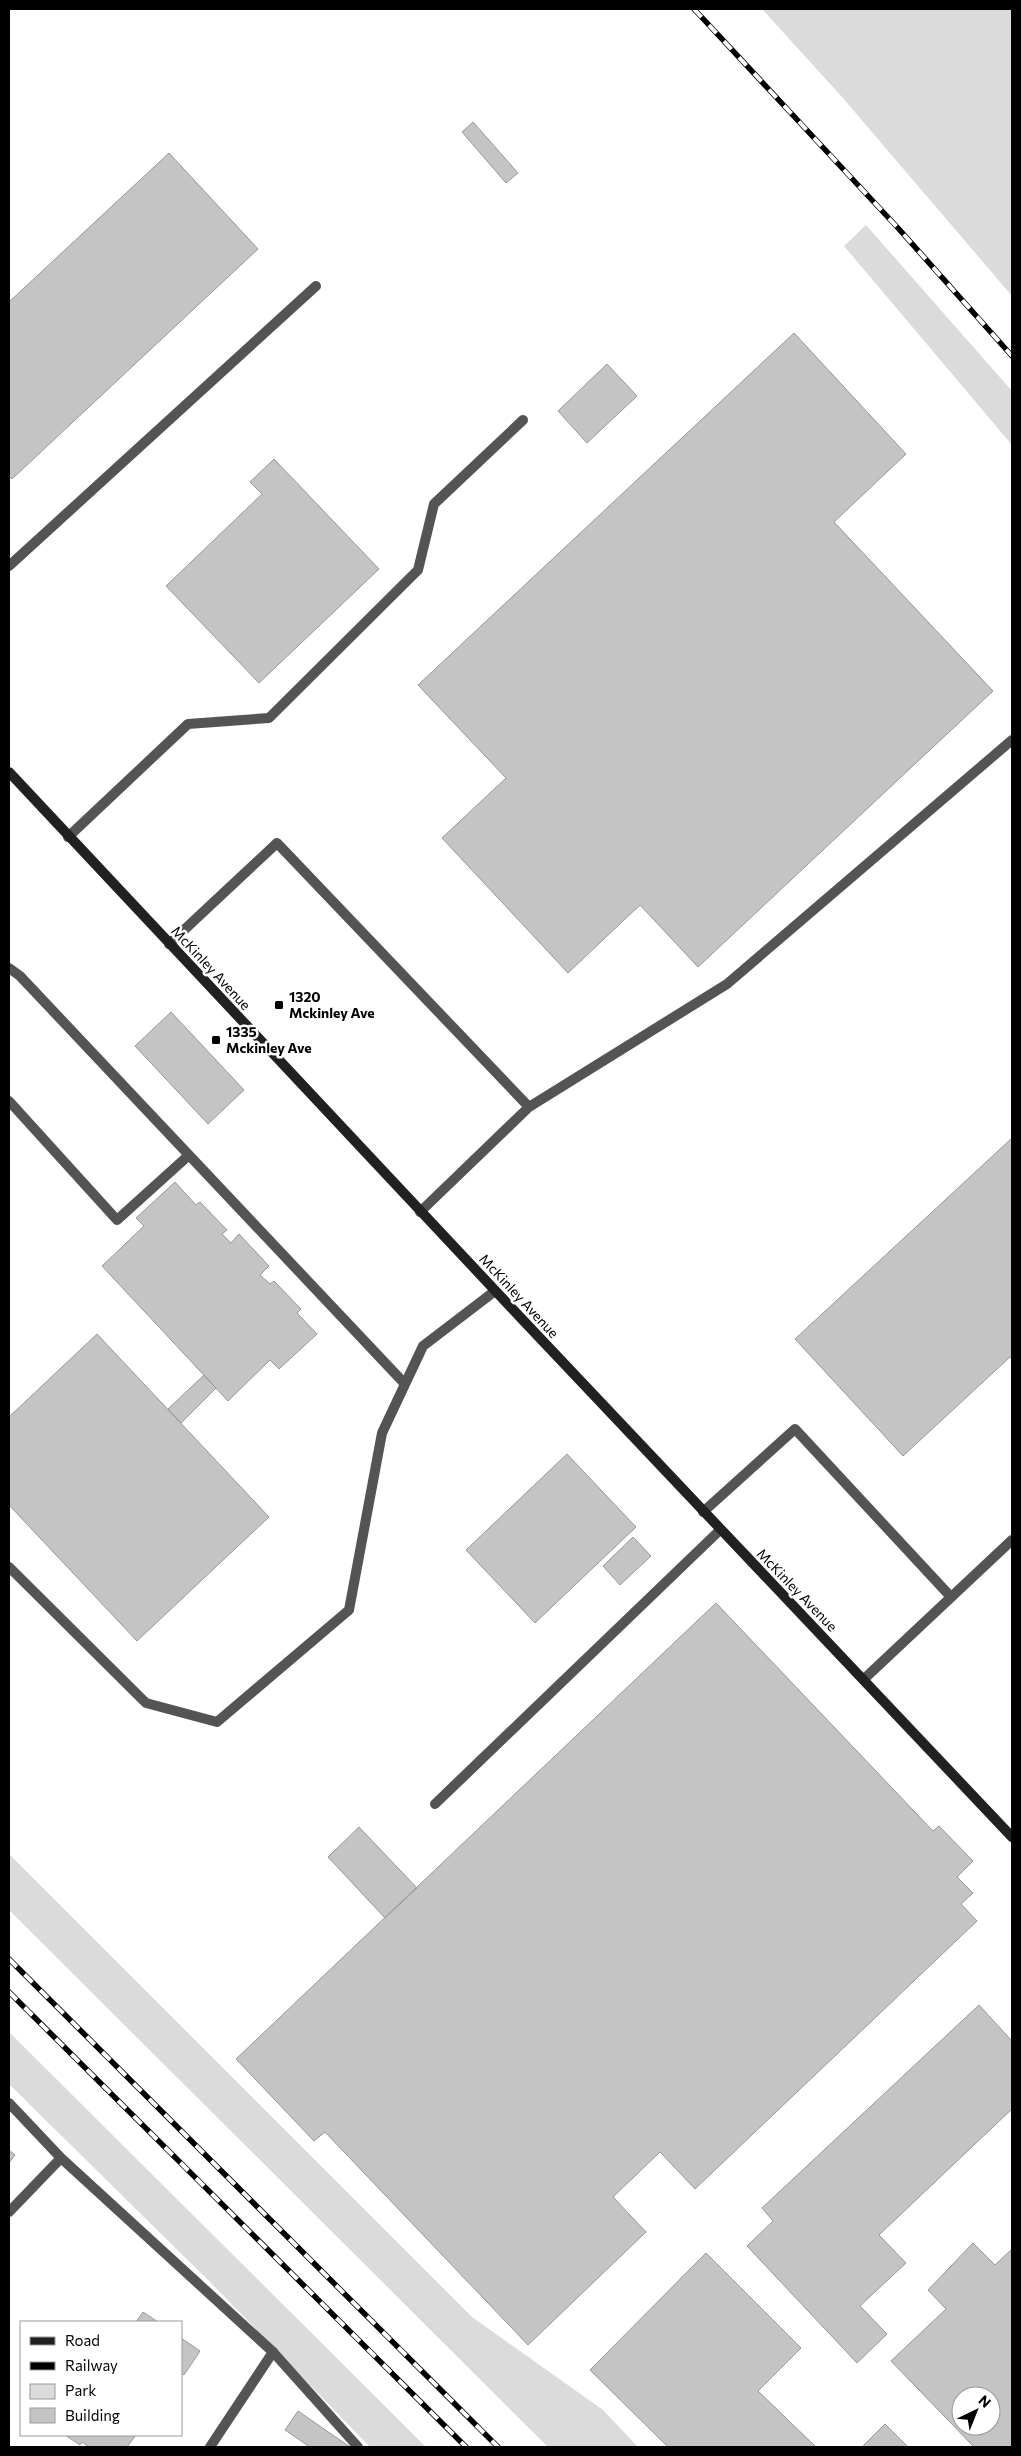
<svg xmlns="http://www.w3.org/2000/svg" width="1021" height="2456" viewBox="0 0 1021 2456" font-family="Commissioner,sans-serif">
<rect width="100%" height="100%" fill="#fff"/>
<path fill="#dbdbdb" d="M762 9H1012V296L842 97Z
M866 225 1012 391V445L844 246Z
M9 1854 472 2317 603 2410 638 2447H548L9 1910Z
M9 2032 426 2447H370L213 2285 9 2084Z"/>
<path fill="#c4c4c4" stroke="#989898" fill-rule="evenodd" d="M473 122 518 173 506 183 462 132Z
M169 153 258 249 12 479 9 476V302Z
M794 333 906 454 834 522 993 691 698 967 640 905 568 973 442 838 506 778 418 685Z
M607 364 637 396 587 443 558 411Z
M274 459 379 569 259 683 166 586 262 494 250 482Z
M171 1012 244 1090 208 1124 135 1046Z
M1012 1138V1359L1010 1357 903 1456 795 1339Z
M175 1182 196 1205 200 1202 227 1230 222 1234 231 1243 239 1234 269 1266 260 1275 270 1284 274 1281 301 1309 297 1313 317 1334 279 1369 270 1360 228 1401 102 1266 144 1226 136 1218Z
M97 1334 269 1517 137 1641 9 1505V1417Z
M204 1375 216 1388 181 1423 168 1409Z
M567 1454 636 1527 535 1623 466 1550Z
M633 1537 651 1556 620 1585 603 1566Z
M716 1603 933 1831 939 1826 973 1861 957 1877 973 1893 961 1904 977 1921 695 2189 660 2152 613 2197 646 2232 528 2345 325 2132 314 2141 236 2059Z
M359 1827 417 1888 385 1918 328 1857Z
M979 2005 1012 2041V2109L879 2235 906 2263 860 2306 887 2334 857 2363 747 2246 773 2221 762 2208Z
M9 2150 15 2155 9 2163Z
M973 2243 995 2265 1012 2249V2447H974L891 2361 946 2309 928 2290ZM961 2396H991V2426H961Z
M706 2253 801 2348 758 2391 816 2447H668L590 2370Z
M143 2312 158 2322H136Z
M181 2338 200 2351 184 2375 181 2373Z
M298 2411 350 2447H310L285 2430Z
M885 2424 908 2447H862Z
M65 2435H136L127 2447H89L82 2442 80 2445Z"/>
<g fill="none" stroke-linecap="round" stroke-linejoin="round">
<path stroke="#545454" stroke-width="10" d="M9 566 316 286
M68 837 188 724 269 718 418 570 434 504 523 420
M169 944 277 843 529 1107 420 1212
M9 968 20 976 405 1384
M9 1101 117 1220 189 1155
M529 1107 727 984 1012 740
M703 1512 795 1429 951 1597
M9 1567 146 1703 217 1722 349 1610 382 1433 423 1346 495 1291
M864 1679 1012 1540
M435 1804 720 1530
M9 2103 61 2158 273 2352 358 2447
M9 2212 61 2158"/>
<path stroke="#545454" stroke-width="10" d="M210 2447 273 2352"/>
<path stroke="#212121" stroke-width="10" d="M9 772 520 1317 1012 1837"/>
<defs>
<path id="rail" d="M694 9 898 228 1012 356
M9 1959 498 2447
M9 1992 466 2447"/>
</defs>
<use href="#rail" stroke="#000" stroke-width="5.5"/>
<use href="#rail" stroke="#fff" stroke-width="4" stroke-dasharray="11" stroke-linecap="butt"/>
</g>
<g fill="#000" stroke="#fff" stroke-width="2">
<rect x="274" y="1000" width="10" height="10" rx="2.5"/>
<rect x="211" y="1035" width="10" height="10" rx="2.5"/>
</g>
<g text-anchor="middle" stroke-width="5" stroke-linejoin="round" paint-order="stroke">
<g font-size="14" fill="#000" stroke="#fff">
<text transform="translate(211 968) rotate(47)" y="5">McKinley Avenue</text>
<text transform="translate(519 1296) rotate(47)" y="5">McKinley Avenue</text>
<text transform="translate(797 1590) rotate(46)" y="5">McKinley Avenue</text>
</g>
<g font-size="14" font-weight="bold" fill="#000" stroke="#fff" text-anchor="start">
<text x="289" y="1002">1320<tspan x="289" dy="16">Mckinley Ave</tspan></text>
<text x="226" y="1037">1335<tspan x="226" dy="16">Mckinley Ave</tspan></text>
</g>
</g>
<rect width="1021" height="2456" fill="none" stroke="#000000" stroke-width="20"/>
<rect x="20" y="2321" width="162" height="115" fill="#ffffff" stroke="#999999"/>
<rect x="30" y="2337" width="25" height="8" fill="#212121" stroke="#999999"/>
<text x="65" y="2346" font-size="15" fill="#000000">Road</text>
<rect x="30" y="2362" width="25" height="8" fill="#000000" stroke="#999999"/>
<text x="65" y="2371" font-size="15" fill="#000000">Railway</text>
<rect x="30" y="2384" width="25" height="15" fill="#dbdbdb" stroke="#999999"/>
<text x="65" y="2396" font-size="15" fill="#000000">Park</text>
<rect x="30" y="2408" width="25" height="15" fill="#c4c4c4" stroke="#999999"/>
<text x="65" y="2421" font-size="15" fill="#000000">Building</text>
<g transform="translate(976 2411) rotate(43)"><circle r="24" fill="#ffffff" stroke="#999999"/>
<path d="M0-4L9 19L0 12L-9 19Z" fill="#000000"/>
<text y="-8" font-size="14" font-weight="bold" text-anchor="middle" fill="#000000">N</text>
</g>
</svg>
